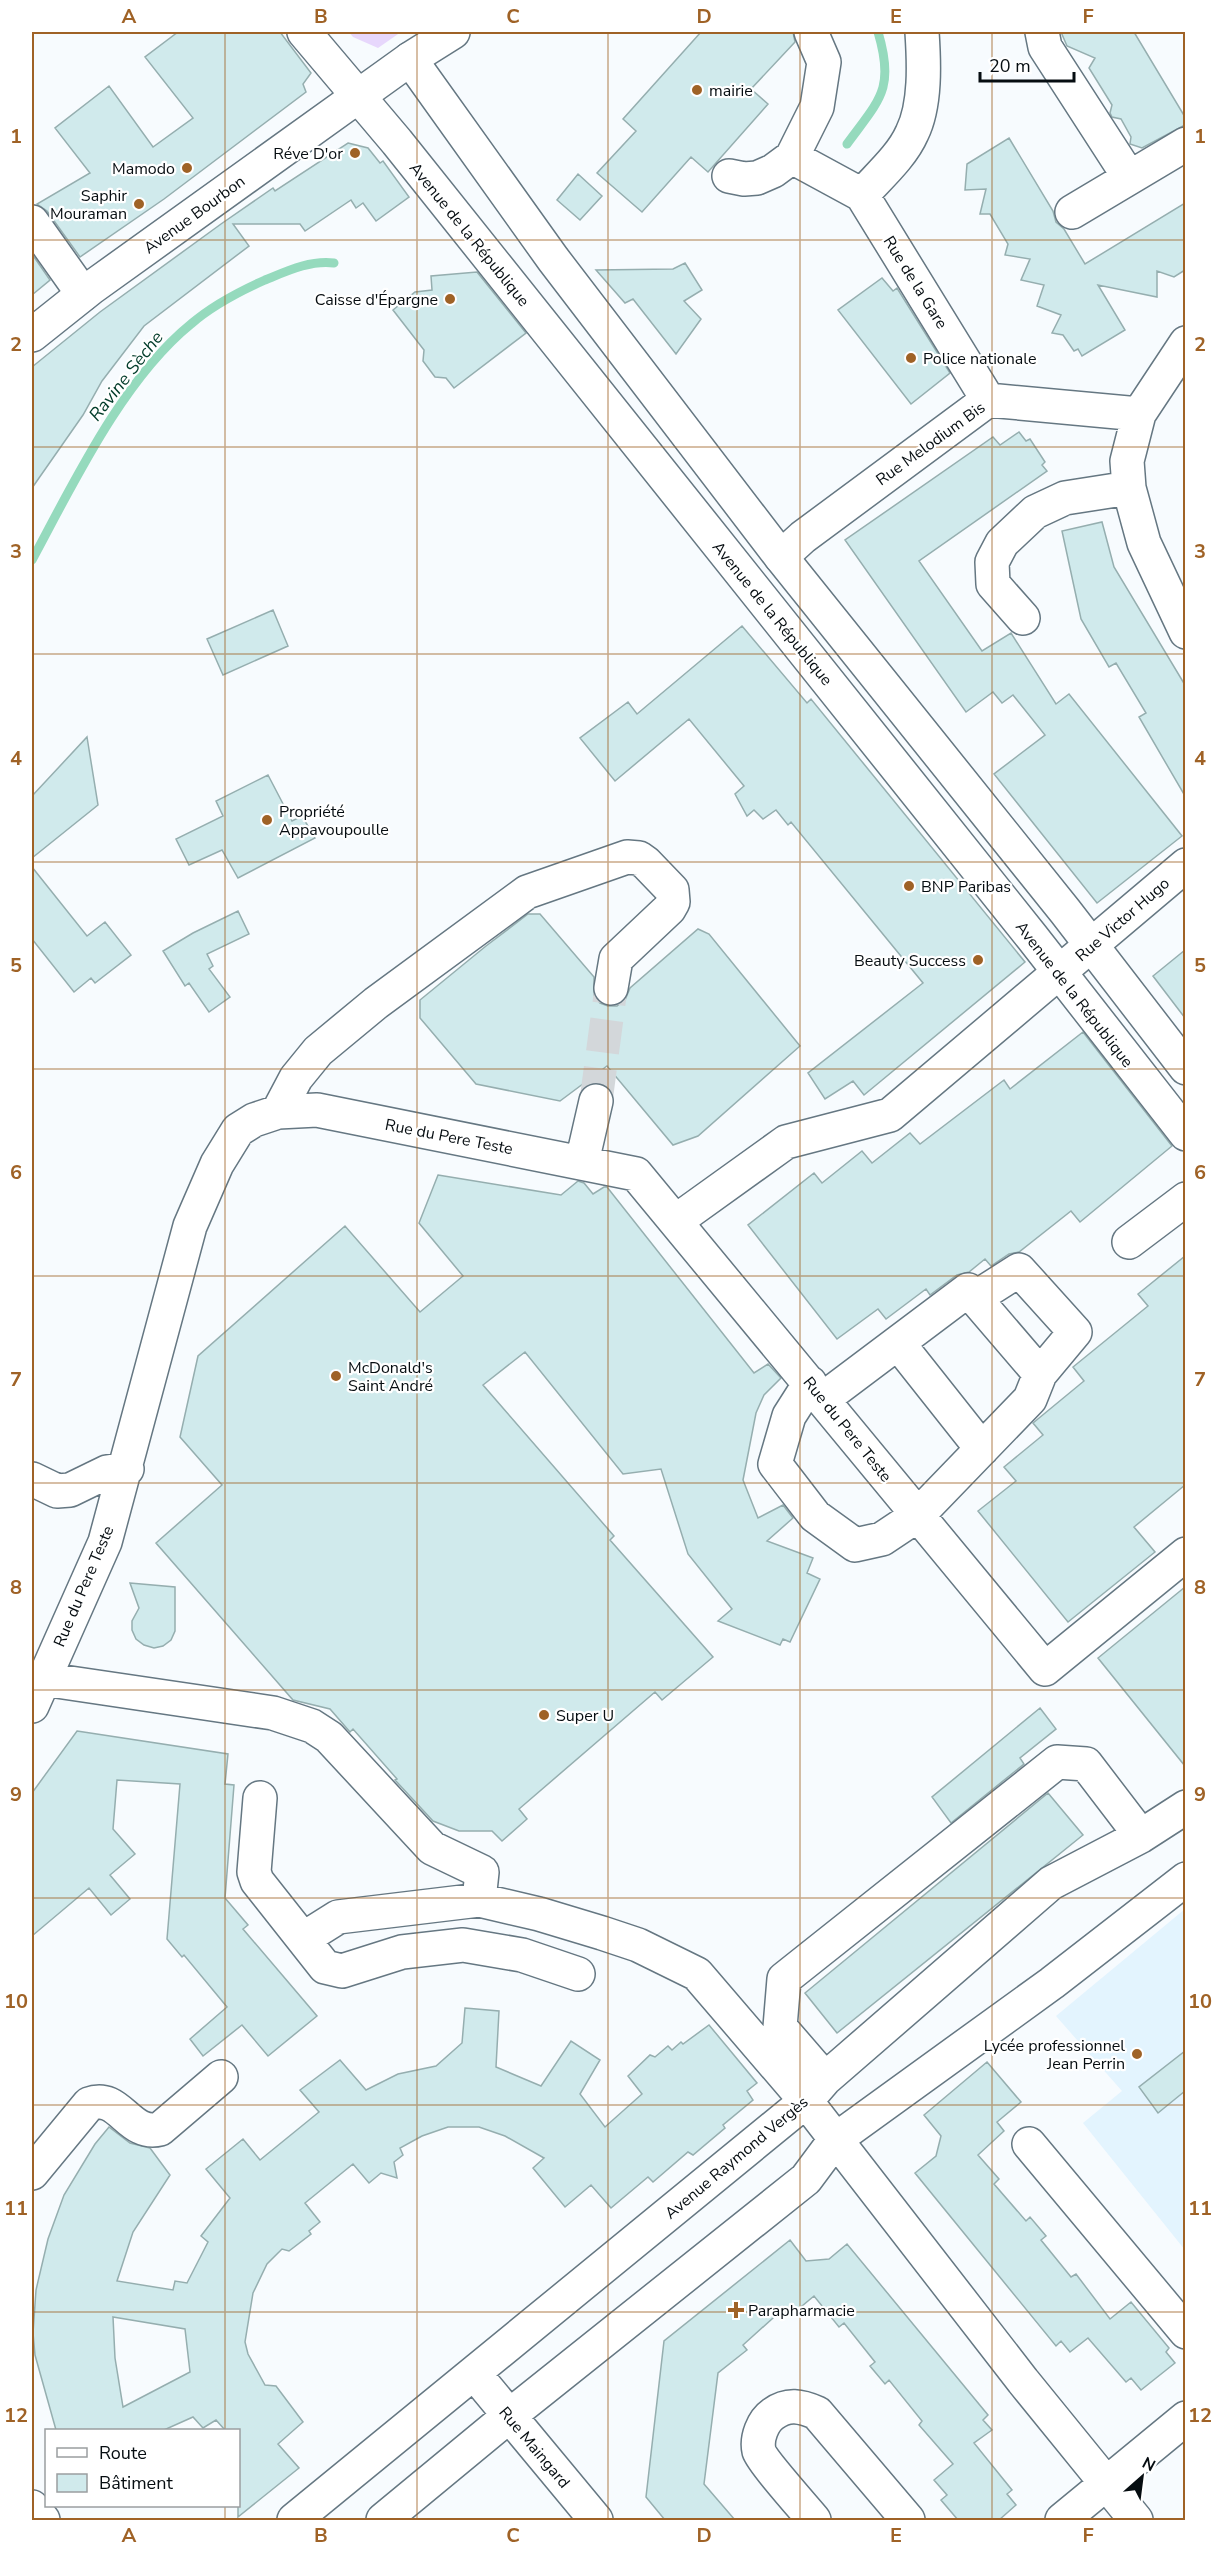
<svg xmlns="http://www.w3.org/2000/svg" width="1217" height="2552" viewBox="0 0 1217 2552" font-family="'Nunito Sans',sans-serif">
<rect width="100%" height="100%" fill="#f7fbfe"/>
<path fill="#e3f4fe" d="M1185 1909V2250L1083 2123 1122 2091 1056 2016Z"/>
<path fill="#e7d7fc" d="M349 32H401L378 48 353 37Z"/>
<g fill="none" stroke-linecap="round" stroke-linejoin="round">
<path stroke="#95dabd" stroke-width="9" d="M847 144C880 99 895 89 878 32
M32 560C73 484 123 379 191 324 213 305 238 292 265 280 287 271 310 260 334 263"/>
</g>
<path fill="#d0eaec" stroke="#95aeaf" stroke-width="1.5" fill-rule="evenodd" d="M178 32H280L311 73 303 84 306 92 164 199 80 257 47 211 37 204 90 173 55 128 109 86 153 147 193 118 145 57Z
M701 32H793L795 42 751 89 768 104 708 172 691 157 642 212 597 173 636 131 623 119Z
M1061 32H1134L1185 117V125L1142 148 1130 144 1131 137 1121 119 1112 117 1110 113 1112 105 1089 68 1095 58 1067 46Z
M1009 138 1053 211 1056 222 1064 229 1085 264 1185 203V270L1174 277 1157 271V297L1098 285 1125 330 1082 356 1078 349 1074 351 1063 335 1052 333 1061 315 1037 306 1044 285 1021 280 1030 259 1005 255 1008 244 990 214H980L986 189 965 190 967 164Z
M348 143 368 148 380 163 383 161 409 197 376 221 363 203 356 208 351 200 305 231 300 224H233L249 246 144 326 102 381 83 415 32 488V367L100 312 221 224 273 188 275 191Z
M578 174 602 196 580 220 557 200Z
M32 254 50 280 32 295Z
M685 263 702 290 684 301 701 319 676 354 633 299 625 303 596 270 673 269Z
M477 272 526 333 454 388 446 378 435 377 423 361 424 350 393 310 415 292 432 290 431 276Z
M882 278 893 291 897 288 950 373 911 404 838 310Z
M1019 432 1026 441 1030 439 1045 462 1042 465 1047 471 919 561 982 651 1011 633 1056 704 1069 694 1182 836 1097 903 994 774 1045 735 1013 695 1002 703 993 692 966 712 845 540 993 437 1000 445Z
M1102 522 1114 567 1185 685V796L1139 717 1146 713 1116 663 1109 667 1081 619 1062 531Z
M273 610 288 646 223 675 207 639Z
M742 626 807 703 811 699 1025 962 864 1095 853 1081 825 1099 808 1073 923 983 791 822 788 825 776 810 763 819 754 810 747 816 735 794 744 786 689 719 615 781 580 738 628 702 637 714Z
M87 737 98 805 32 858V796Z
M268 775 292 821 302 816 315 838 238 878 222 850 189 865 176 839 223 816 216 801Z
M32 867 87 936 105 922 131 955 95 983 91 978 74 992 32 939Z
M238 911 249 934 207 954 213 966 209 969 230 997 209 1012 189 983 185 986 163 951 193 933Z
M528 914H540L594 977V995L600 1003 608 1006H617L625 1000 630 988 698 929 709 934 800 1046 698 1136 673 1145 607 1066 560 1101 476 1084 420 1018V1000L486 946Z
M1185 950V1018L1153 976Z
M1083 1032 1172 1146 1080 1222 1071 1211 1019 1252 1009 1254 991 1266 985 1259 969 1272 957 1275 930 1295 926 1289 886 1319 878 1309 837 1339 748 1225 814 1173 822 1183 862 1151 872 1163 910 1133 920 1144 1004 1080 1010 1089Z
M438 1175 561 1195 578 1181 584 1183 593 1194 604 1187H607L754 1373 768 1364 781 1378 764 1395 756 1413 743 1480 758 1518 783 1505 793 1518 767 1541 813 1558 807 1573 820 1579 790 1642 783 1639 780 1645 718 1621 732 1609 688 1554 661 1469 623 1474 525 1352 483 1385 614 1536 610 1540 713 1657 662 1700 655 1692 519 1809 527 1819 502 1841 492 1831H459L433 1821 395 1780 397 1779 353 1729 350 1732 330 1709 293 1700 156 1543 222 1485 180 1437 198 1356 345 1226 420 1312 463 1276 419 1223Z
M1185 1256V1485L1134 1527 1155 1552 1068 1622 978 1511 1016 1481 1004 1467 1043 1435 1033 1423 1084 1381 1073 1367 1148 1306 1138 1294Z
M130 1583 175 1587V1631L171 1640 163 1646 154 1648 144 1645 136 1639 132 1630V1621L139 1608Z
M1185 1587V1766L1098 1658Z
M1040 1708 1056 1729 1020 1758 1024 1764 951 1823 932 1797Z
M77 1731 228 1754 225 1784 234 1785 225 1898 248 1925 243 1929 317 2016 268 2056 242 2025 203 2056 190 2039 227 2007 184 1955 182 1957 167 1939 180 1784 117 1780 113 1829 135 1854 110 1875 130 1899 111 1915 89 1888 32 1936V1793Z
M1048 1793 1083 1835 837 2033 805 1993Z
M465 2008 499 2011 496 2067 541 2086 571 2041 600 2060 580 2094 605 2127 642 2094 628 2076 650 2055 655 2057 668 2046 672 2050 681 2042 683 2044 709 2025 757 2083 747 2091 753 2100 723 2125 725 2128 693 2155 688 2152 653 2182 648 2177 611 2208 591 2185 565 2207 533 2168 544 2158 505 2136 479 2127H448L422 2136 400 2148 403 2155 394 2162 397 2178 381 2173 369 2183 353 2164 305 2203 320 2222 309 2231 311 2234 289 2251 282 2249 267 2264 253 2293 245 2342 248 2354 265 2385 276 2386 303 2422 278 2444 299 2468 238 2517V2430H225L216 2420 203 2428 193 2417 164 2430H56L35 2355 33 2333 36 2290 48 2239 64 2195 95 2144 109 2127 130 2143 150 2148 170 2175 133 2232 117 2281 173 2290 175 2281 187 2283 208 2242 201 2236 230 2198 206 2169 243 2139 260 2160 319 2112 300 2090 340 2060 366 2090 398 2074 436 2066 462 2043ZM113 2317 185 2329 190 2372 123 2407 115 2358Z
M1185 2051V2091L1158 2113 1139 2087Z
M987 2062 1021 2102 997 2122 1004 2131 978 2155 999 2179 994 2184 1026 2221 1030 2217 1046 2236 1041 2240 1071 2277 1076 2274 1110 2319 1131 2302 1169 2348 1166 2352 1175 2363 1141 2390 1131 2378 1126 2382 1088 2338 1070 2352 1061 2341 1056 2346 915 2173 936 2156 941 2136 924 2115Z
M790 2240 806 2261 829 2259 847 2244 988 2415 983 2420 992 2430 974 2443 1012 2490 1007 2494 1016 2505 999 2520H958L941 2500 947 2495 934 2480 953 2464 919 2425 922 2421 889 2380 885 2384 870 2366 875 2362 844 2323 839 2327 814 2296 790 2316 783 2309 743 2345 747 2350 718 2373 704 2484 735 2520H665L646 2497 664 2341Z"/>
<g fill="none" stroke-linecap="round" stroke-linejoin="round">
<path stroke="#d3d7da" stroke-width="33" stroke-dasharray="33 16" stroke-linecap="butt" d="M596 1101 611 988"/>
<defs>
<path id="minor" d="M1042 32 1045 47 1129 177
M410 59 453 32
M792 157 862 195 988 400
M729 176 744 179 757 178 773 171 792 157 817 107 824 62 811 32
M862 195C879 176 902 156 912 133 926 105 924 62 922 32
M1072 212 1186 144
M32 222 83 294
M1186 343 1139 414 1127 461 1129 488 1144 543 1186 632
M781 557 803 537 988 400 1139 414
M1023 618 993 584 992 562 1002 543 1035 512 1065 498 1129 488
M278 1112 296 1078 318 1051 376 1003 527 892 627 857 639 858 646 863 672 890 673 902 669 909 616 959 611 988
M582 1162 596 1101
M676 1221 786 1142 890 1115 1186 865
M1129 1242 1186 1199
M975 1298 1019 1270 1075 1332 1040 1374
M898 1343 982 1449
M810 1383 789 1416 775 1464 815 1516 855 1545 882 1539 918 1515 1030 1399 1040 1374 968 1290 823 1399
M32 1479 57 1491 70 1490 107 1472 127 1469
M43 1679 273 1713 312 1726 329 1737 432 1848 482 1872 479 1900
M32 1706 105 1542 190 1226 217 1164 238 1130 254 1120 278 1112 317 1110 636 1174 1045 1669 1186 1554
M260 1798 254 1872 257 1881 325 1967 342 1971 402 1952 463 1945 522 1955 578 1974
M303 1939 338 1917 479 1900 539 1914 602 1933 638 1945 697 1974 806 2101 1023 2381 1136 2520
M825 2079 780 2027 784 1979 1057 1762 1086 1764 1141 1836
M1029 2144 1186 2332
M32 2173 89 2104C120 2092 128 2137 160 2129L221 2077
M474 2373 596 2520
M32 2507 43 2520
M294 2520 806 2101 825 2079 1051 1883 1141 1836 1186 1807
M383 2520 509 2416 806 2179 835 2140 1052 1983 1186 1879
M814 2520C804 2508 762 2461 759 2451 756 2438 763 2421 773 2414 788 2403 801 2406 817 2413L908 2520
M1062 2520 1186 2418"/>
<path id="major" d="M304 32 397 142 1032 937 1186 1134
M32 335 91 288 410 59 553 259 781 557 1065 911 1186 1068"/>
</defs>
<use href="#minor" stroke="#657782" stroke-width="36"/>
<use href="#major" stroke="#657782" stroke-width="36"/>
<use href="#minor" stroke="#fff" stroke-width="33"/>
<use href="#major" stroke="#fff" stroke-width="33"/>
</g>
<path fill="none" stroke="#9f6226" stroke-width="1.5" stroke-opacity="0.55" d="M225 32V2430M417 32V2520M608 32V2520M800 32V2520M992 32V2520M32 240H1186M32 447H1186M32 654H1186M32 862H1186M32 1069H1186M32 1276H1186M32 1483H1186M32 1690H1186M32 1898H1186M32 2105H1186M32 2312H1186M225 2506V2520"/>
<g fill="#9f6226" stroke="#fff" stroke-width="2">
<circle cx="697" cy="90" r="6"/>
<circle cx="355" cy="153" r="6"/>
<circle cx="187" cy="168" r="6"/>
<circle cx="139" cy="204" r="6"/>
<circle cx="450" cy="299" r="6"/>
<circle cx="911" cy="358" r="6"/>
<circle cx="267" cy="820" r="6"/>
<circle cx="909" cy="886" r="6"/>
<circle cx="978" cy="960" r="6"/>
<circle cx="336" cy="1376" r="6"/>
<circle cx="544" cy="1715" r="6"/>
<circle cx="1137" cy="2054" r="6"/>
<path d="M733 2301h6v6h6v6h-6v6h-6v-6h-6v-6h6z"/>
</g>
<g text-anchor="middle" stroke-width="4.5" stroke-linejoin="round" paint-order="stroke">
<g font-size="16" fill="#060d11" stroke="#fff" text-anchor="start">
<text x="709" y="96">mairie</text>
<text x="343" y="159" text-anchor="end">Réve D'or</text>
<text x="175" y="174" text-anchor="end">Mamodo</text>
<text x="127" y="201" text-anchor="end">Saphir<tspan x="127" dy="18">Mouraman</tspan></text>
<text x="438" y="305" text-anchor="end">Caisse d'Épargne</text>
<text x="923" y="364">Police nationale</text>
<text x="279" y="817">Propriété<tspan x="279" dy="18">Appavoupoulle</tspan></text>
<text x="921" y="892">BNP Paribas</text>
<text x="966" y="966" text-anchor="end">Beauty Success</text>
<text x="348" y="1373">McDonald's<tspan x="348" dy="18">Saint André</tspan></text>
<text x="556" y="1721">Super U</text>
<text x="1125" y="2051" text-anchor="end">Lycée professionnel<tspan x="1125" dy="18">Jean Perrin</tspan></text>
<text x="748" y="2316">Parapharmacie</text>
</g>
<g font-size="16" fill="#060d11" stroke="#fff">
<text transform="translate(194 214) rotate(-36)" y="6">Avenue Bourbon</text>
<text transform="translate(470 234) rotate(51)" y="6">Avenue de la République</text>
<text transform="translate(916 282) rotate(58)" y="6">Rue de la Gare</text>
<text transform="translate(930 443) rotate(-36)" y="6">Rue Melodium Bis</text>
<text transform="translate(773 613) rotate(51)" y="6">Avenue de la République</text>
<text transform="translate(1122 919) rotate(-41)" y="6">Rue Victor Hugo</text>
<text transform="translate(1075 994) rotate(52)" y="6">Avenue de la République</text>
<text transform="translate(449 1136) rotate(11)" y="6">Rue du Pere Teste</text>
<text transform="translate(848 1429) rotate(51)" y="6">Rue du Pere Teste</text>
<text transform="translate(83 1586) rotate(-67)" y="6">Rue du Pere Teste</text>
<text transform="translate(736 2157) rotate(-40)" y="6">Avenue Raymond Vergès</text>
<text transform="translate(535 2447) rotate(50)" y="6">Rue Maingard</text>
</g>
<g font-size="18" font-style="italic" fill="#003b29" stroke="#fff">
<text transform="translate(126 376) rotate(-52)" y="6">Ravine Sèche</text>
</g>
</g>
<rect width="1217" height="2552" fill="none" stroke="#ffffff" stroke-width="66"/>
<rect x="45" y="2429" width="195" height="78" fill="#ffffff" stroke="#9b9ea0" stroke-width="1.5"/>
<rect x="57" y="2448" width="30" height="9" fill="#ffffff" stroke="#9b9ea0" stroke-width="1.5"/>
<text x="99" y="2459" font-size="18" fill="#060d11">Route</text>
<rect x="57" y="2474" width="30" height="18" fill="#d0eaec" stroke="#9b9ea0" stroke-width="1.5"/>
<text x="99" y="2489" font-size="18" fill="#060d11">Bâtiment</text>
<g transform="translate(1142 2477) rotate(28)" stroke="#ffffff" stroke-width="4.5" paint-order="stroke">
<path d="M0-4.5L10 22L0 15L-10 22Z" fill="#060d11"/>
<text y="-9" font-size="16" font-weight="bold" text-anchor="middle" fill="#060d11">N</text>
</g>
<path d="M980 72v9h94v-9" fill="none" stroke="#060d11" stroke-width="3"/>
<text x="989" y="72" font-size="18" fill="#060d11" stroke="#ffffff" stroke-width="4.5" paint-order="stroke">20 m</text>
<rect x="33" y="33" width="1151" height="2486" fill="none" stroke="#9f6226" stroke-width="2"/>
<g font-size="20" text-anchor="middle" font-weight="bold" fill="#9f6226">
<text x="129" y="23">A</text>
<text x="321" y="23">B</text>
<text x="513" y="23">C</text>
<text x="704" y="23">D</text>
<text x="896" y="23">E</text>
<text x="1088" y="23">F</text>
<text x="16" y="143">1</text>
<text x="1200" y="143">1</text>
<text x="16" y="351">2</text>
<text x="1200" y="351">2</text>
<text x="16" y="558">3</text>
<text x="1200" y="558">3</text>
<text x="16" y="765">4</text>
<text x="1200" y="765">4</text>
<text x="16" y="972">5</text>
<text x="1200" y="972">5</text>
<text x="16" y="1179">6</text>
<text x="1200" y="1179">6</text>
<text x="16" y="1386">7</text>
<text x="1200" y="1386">7</text>
<text x="16" y="1594">8</text>
<text x="1200" y="1594">8</text>
<text x="16" y="1801">9</text>
<text x="1200" y="1801">9</text>
<text x="16" y="2008">10</text>
<text x="1200" y="2008">10</text>
<text x="16" y="2215">11</text>
<text x="1200" y="2215">11</text>
<text x="16" y="2422">12</text>
<text x="1200" y="2422">12</text>
<text x="129" y="2542">A</text>
<text x="321" y="2542">B</text>
<text x="513" y="2542">C</text>
<text x="704" y="2542">D</text>
<text x="896" y="2542">E</text>
<text x="1088" y="2542">F</text>
</g>
</svg>
